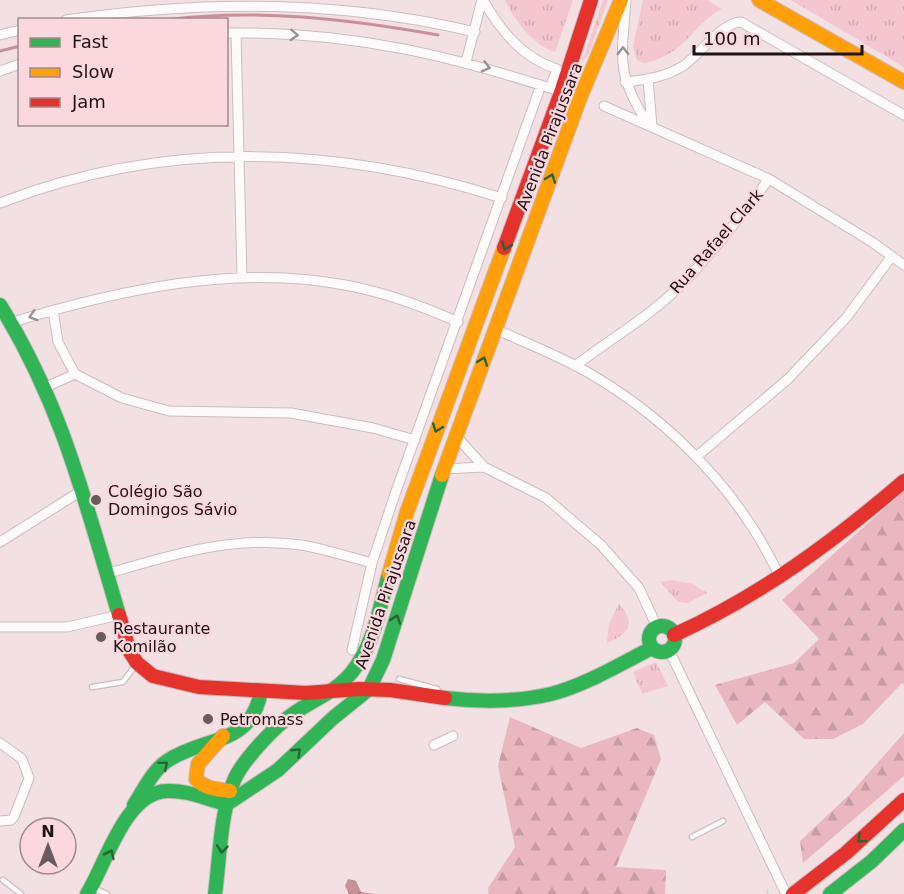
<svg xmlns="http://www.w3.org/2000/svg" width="904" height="894" viewBox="0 0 904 894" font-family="'DejaVu Sans',sans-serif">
<defs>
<pattern id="grass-tufts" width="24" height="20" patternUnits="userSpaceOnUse" patternTransform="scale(1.5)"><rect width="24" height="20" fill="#f4c7d0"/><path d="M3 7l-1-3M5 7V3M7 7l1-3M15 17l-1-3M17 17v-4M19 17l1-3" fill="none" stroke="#d1aab2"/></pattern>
<pattern id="forest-firs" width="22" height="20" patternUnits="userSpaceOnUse" patternTransform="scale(1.5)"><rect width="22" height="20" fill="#eab7c1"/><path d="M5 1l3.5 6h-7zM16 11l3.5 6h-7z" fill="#c89ca5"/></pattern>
<pattern id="water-waves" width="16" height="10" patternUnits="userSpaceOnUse" patternTransform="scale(1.5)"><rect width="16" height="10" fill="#c9909c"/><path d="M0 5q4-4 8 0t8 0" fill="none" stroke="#a3747e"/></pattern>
</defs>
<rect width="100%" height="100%" fill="#f3e0e3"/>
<path fill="url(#grass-tufts)" d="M505 0H573L555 52C533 45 515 21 505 0Z
M603 0H608L589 53 582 62Z
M643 0H707L722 9C693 23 685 56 644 63L637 60 633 47Z
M791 0H904V67Z
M672 580 693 584 707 593 688 603 678 602 660 582Z
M619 604C637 624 629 633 607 643L609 623Z
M656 662 668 686 642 694 633 672Z"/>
<path fill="url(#forest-firs)" d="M904 491V684L902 683 863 724 833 739H804L765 702 737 725 715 685 794 663 819 639 782 600Z
M510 717 581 748 637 728 654 735 661 759 616 867 666 870 665 894H489L488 888 515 847 498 766Z
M904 733V776L803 863 800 841 849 795Z"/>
<path fill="url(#water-waves)" d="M348 879 356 881 361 892 374 894H349L345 886Z"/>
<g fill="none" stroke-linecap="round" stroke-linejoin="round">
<path stroke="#c9909c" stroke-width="3" d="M165 20C257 8 348 19 438 35
M0 51 20 46"/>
<defs>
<path id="lane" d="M399 679 437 689 440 694
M92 687 123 682 137 663
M692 837 723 821
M3 880 21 894
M93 888 107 894"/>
<path id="street" d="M483 0C501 31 522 58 557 69L550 88
M626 0C622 58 615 73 648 124
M66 20C203 0 341 0 475 32
M226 33C356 31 458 57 580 98
M236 33 242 278
M0 35 20 30
M466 62 482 0
M0 71 20 64
M648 79 652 126
M625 82C645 80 666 77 683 66 701 54 720 23 741 22L904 115
M604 106 769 179 872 242 904 265
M0 203C165 139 336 145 502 198
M53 310 58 342 75 374
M13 322C118 290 236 264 345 285 384 292 422 306 458 322
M495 329C528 344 563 357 594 376 673 423 741 494 780 577
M575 366C609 340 647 318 678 288 711 255 740 217 769 179
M46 387 75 374 122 398 169 411 291 413 373 428 415 440
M456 436 484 467 546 498 601 545 639 588 657 627
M696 457 788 379 846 318 892 256
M444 469 484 467
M0 542 81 491
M106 574C171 555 233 535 301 545 325 549 349 557 372 563
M0 627H67L119 615
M352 650 372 563 395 494 541 85
M669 650 786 894
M0 743 22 759 29 778 14 817 11 820 0 821
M434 745 453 736"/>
<path id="fast" d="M0 305C63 407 85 502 119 615
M649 639a13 13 0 1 1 26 0a13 13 0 1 1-26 0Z
M445 698C480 702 517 702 551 694 586 685 620 664 652 648
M227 804 278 770 333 718 369 689 383 660 442 475
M134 805C144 790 152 771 167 761 206 735 251 747 261 691
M87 894C106 864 125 792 167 791 188 790 208 800 227 804
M215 894C220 857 220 812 235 778 245 758 275 726 293 714 314 699 336 692 352 672 374 645 380 606 389 574
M830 894 872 861 904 830"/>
<path id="slow" d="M759 0 904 82
M442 475 580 98 621 0
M389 574 407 512 504 248
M223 736 198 764 196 779C205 789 217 789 230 791"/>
<path id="jam" d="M504 248 562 90 591 0
M119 615 130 652 137 663 153 676 199 687 306 693 359 689 390 690 445 698
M674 635C760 596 833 542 904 481
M793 894 846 853 904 800"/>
</defs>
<use href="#lane" stroke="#ccbdbf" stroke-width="7"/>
<use href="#street" stroke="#ccbdbf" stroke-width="11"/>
<use href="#fast" stroke="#ccbdbf" stroke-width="16"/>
<use href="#slow" stroke="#ccbdbf" stroke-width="16"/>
<use href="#jam" stroke="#ccbdbf" stroke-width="16"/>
<path stroke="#d7d2d2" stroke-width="2" stroke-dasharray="4.5 4.5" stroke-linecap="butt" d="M768 894 767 891 771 888"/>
<use href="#lane" stroke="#fdfafb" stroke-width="4.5"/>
<use href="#street" stroke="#fdfafb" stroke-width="9"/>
<use href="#fast" stroke="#30b455" stroke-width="14"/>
<use href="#slow" stroke="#ff9f0a" stroke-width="14"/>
<use href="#jam" stroke="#e5322d" stroke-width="14"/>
</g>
<defs><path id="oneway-chevron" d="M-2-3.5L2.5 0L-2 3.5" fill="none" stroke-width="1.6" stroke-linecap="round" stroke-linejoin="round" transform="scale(1.5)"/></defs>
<g stroke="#999294">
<use href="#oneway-chevron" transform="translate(294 35) rotate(3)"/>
<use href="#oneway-chevron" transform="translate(623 51) rotate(-90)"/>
<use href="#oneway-chevron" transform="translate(486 67) rotate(15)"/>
<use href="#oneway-chevron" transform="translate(33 316) rotate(163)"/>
</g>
<g stroke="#276335">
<use href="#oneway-chevron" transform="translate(551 178) rotate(-70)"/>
<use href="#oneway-chevron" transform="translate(506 246) rotate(110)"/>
<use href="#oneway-chevron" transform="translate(483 361) rotate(-70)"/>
<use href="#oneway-chevron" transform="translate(437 428) rotate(110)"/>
<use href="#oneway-chevron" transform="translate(396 619) rotate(-71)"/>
<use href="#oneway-chevron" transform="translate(297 752) rotate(-44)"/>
<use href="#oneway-chevron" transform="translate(164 765) rotate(-40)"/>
<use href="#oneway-chevron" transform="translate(861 839) rotate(138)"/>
<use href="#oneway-chevron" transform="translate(222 849) rotate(96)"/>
<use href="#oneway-chevron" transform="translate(110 854) rotate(-64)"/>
</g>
<g fill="#695a5d" stroke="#fbd8de" stroke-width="2">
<circle cx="96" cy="500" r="6"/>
<circle cx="101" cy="637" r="6"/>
<circle cx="208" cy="719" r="6"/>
</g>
<g text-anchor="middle" stroke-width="4.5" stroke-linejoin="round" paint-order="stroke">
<g font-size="16" fill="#1e1215" stroke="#fbd8de">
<text transform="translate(549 136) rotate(-69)" y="6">Avenida Pirajussara</text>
<text transform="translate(716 241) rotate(-49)" y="6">Rua Rafael Clark</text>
<text transform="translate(385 594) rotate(-71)" y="6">Avenida Pirajussara</text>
</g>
<g font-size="16" fill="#1e1215" stroke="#fbd8de" text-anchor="start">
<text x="108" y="497">Colégio São<tspan x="108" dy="18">Domingos Sávio</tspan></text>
<text x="113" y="634">Restaurante<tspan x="113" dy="18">Komilão</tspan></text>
<text x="220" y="725">Petromass</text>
</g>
</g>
<rect x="18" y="18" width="210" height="108" fill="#fbd8de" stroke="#a3898e" stroke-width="1.5"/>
<rect x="30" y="38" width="30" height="9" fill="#30b455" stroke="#a3898e" stroke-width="1.5"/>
<text x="72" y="48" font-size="18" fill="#1e1215">Fast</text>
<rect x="30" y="68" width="30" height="9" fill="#ff9f0a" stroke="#a3898e" stroke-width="1.5"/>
<text x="72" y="78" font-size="18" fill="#1e1215">Slow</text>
<rect x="30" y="98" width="30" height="9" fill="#e5322d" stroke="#a3898e" stroke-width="1.5"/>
<text x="72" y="108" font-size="18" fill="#1e1215">Jam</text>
<g transform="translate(48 846)"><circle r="28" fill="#fbd8de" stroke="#a3898e" stroke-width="1.5"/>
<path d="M0-4.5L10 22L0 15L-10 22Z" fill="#695a5d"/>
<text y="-9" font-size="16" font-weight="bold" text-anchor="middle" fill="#1e1215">N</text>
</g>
<path d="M694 45v9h168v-9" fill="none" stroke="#1e1215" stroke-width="3"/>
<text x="703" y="45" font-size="18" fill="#1e1215" stroke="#fbd8de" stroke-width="4.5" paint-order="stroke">100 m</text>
</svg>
